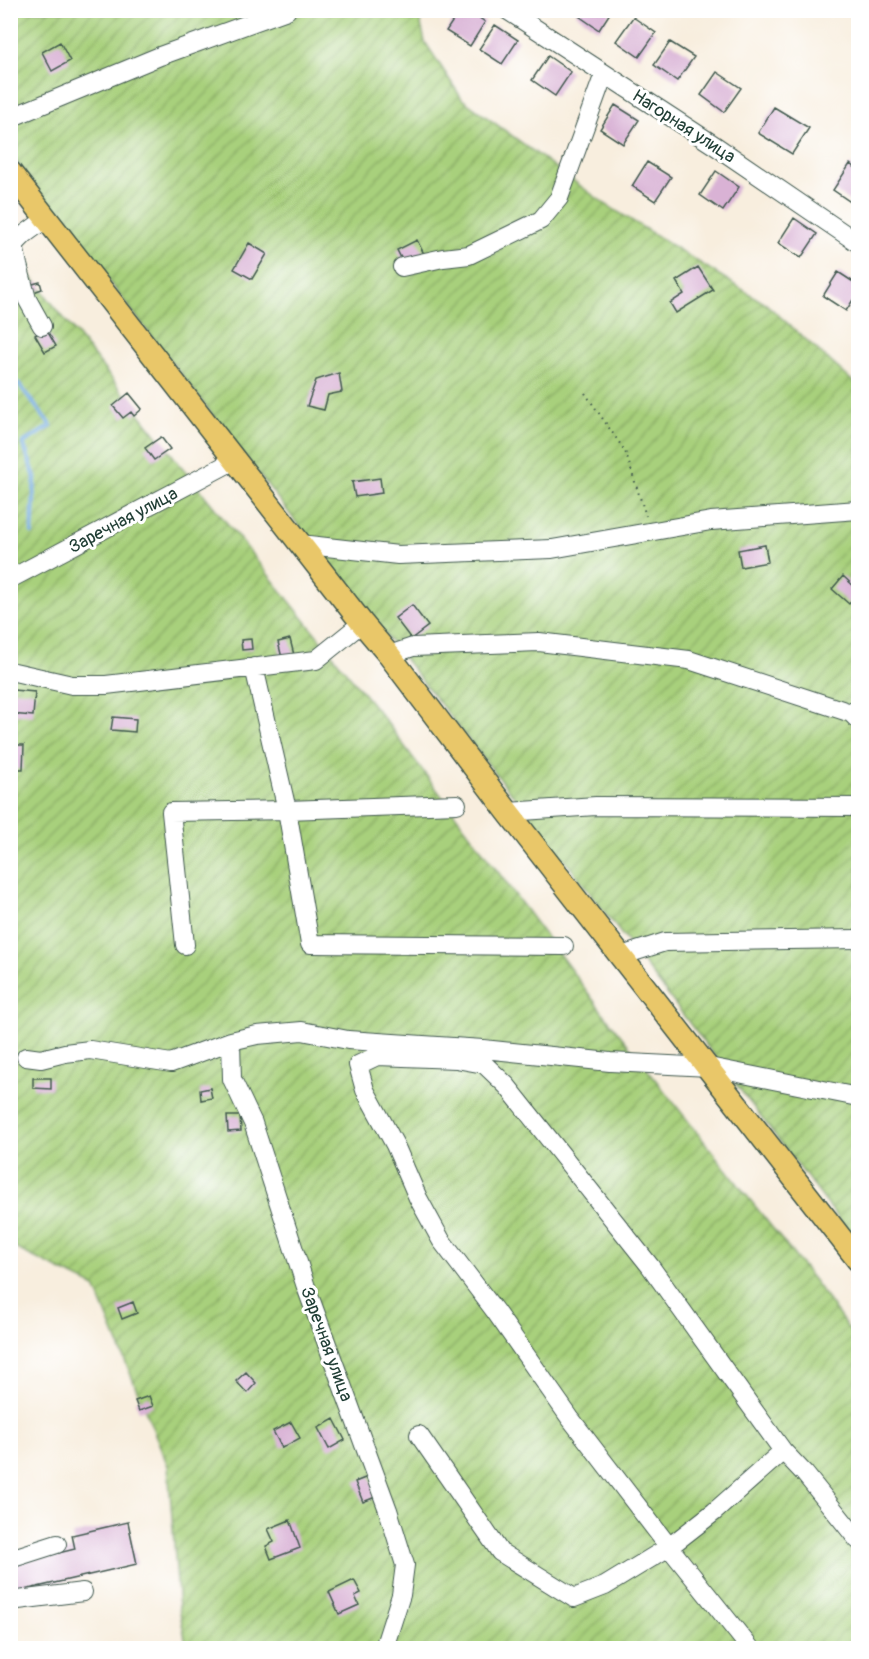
<svg xmlns="http://www.w3.org/2000/svg" width="869" height="1659" viewBox="0 0 869 1659" font-family="Pangolin,sans-serif">
<defs>
<pattern id="garden-furrows" width="10" height="10" patternUnits="userSpaceOnUse" patternTransform="scale(1.5)"><rect width="10" height="10" fill="#a8d07b"/><path d="M-1 1l2-2M0 10L10 0M9 11l2-2" fill="none" stroke="#8a6"/></pattern>
</defs>
<rect width="100%" height="100%" fill="#fff"/>
<filter id="ink" filterUnits="userSpaceOnUse"><feTurbulence type="fractalNoise" baseFrequency=".0167" numOctaves="2"/><feDisplacementMap in="SourceGraphic" scale="12" xChannelSelector="R" yChannelSelector="G"/><feConvolveMatrix kernelMatrix="1 2 1 2 8 2 1 2 1" color-interpolation-filters="sRGB"/></filter>
<filter id="wash" filterUnits="userSpaceOnUse"><feTurbulence type="fractalNoise" baseFrequency=".008" numOctaves="4" result="noise"/><feDisplacementMap in="SourceGraphic" scale="24" xChannelSelector="R" yChannelSelector="G"/><feGaussianBlur stdDeviation="1.35" result="paint"/><feColorMatrix in="noise" values="0 0 0 0 0 0 0 0 0 0 0 0 0 0 0 0 0 1.4 0 .05"/><feComposite in="paint" operator="in"/></filter>
<g filter="url(#wash)">
<rect width="100%" height="100%" fill="#f8eede"/>
<path fill="url(#garden-furrows)" stroke="#648658" stroke-width="1.5" d="M11 11H418L425 42 462 99 605 204 766 304 858 386V1244L574 872 310 540 11 155Z
M10 250 145 421 385 720 603 1013 815 1282 858 1342V1648H187L179 1608 168 1466 95 1287 11 1246Z"/>
<g fill="none" stroke-linecap="round" stroke-linejoin="round">
<path stroke="#73abe2" stroke-width="4.5" d="M10 380 19 384 51 426 23 443 35 477 32 533"/>
</g>
<g id="blocks">
<path fill="#d9b2d5" d="M460 10H468L485 22 470 46 446 31Z
M578 10H612L599 30 576 14Z
M633 17 656 33 639 57 616 41Z
M495 25 518 40 502 64 479 49Z
M60 42 70 61 52 71 42 52Z
M670 42 694 57 677 81 654 65Z
M548 56 571 72 555 96 532 80Z
M717 72 741 88 724 112 701 95Z
M615 105 639 120 623 144 600 129Z
M774 107 809 128 792 154 758 133Z
M647 162 671 177 655 201 632 186Z
M850 164 858 170V207L833 190Z
M716 171 739 187 723 211 700 195Z
M794 218 817 234 801 258 778 243Z
M417 240 424 254 404 264 397 250Z
M249 243 267 254 252 279 234 269Z
M698 267 713 290 676 313 670 303 684 294 676 281Z
M838 272 858 285V292L846 311 823 296Z
M40 282 42 289 31 293 29 285Z
M46 329 56 346 45 352 35 335Z
M339 373 342 392 328 395 324 410 307 406 316 380Z
M129 393 142 409 134 416 131 412 123 418 113 406Z
M161 437 170 449 154 460 145 448Z
M380 478 382 493 355 497 352 482Z
M765 545 768 562 741 567 738 550Z
M843 576 858 590V593L849 604 832 589Z
M412 605 428 626 411 639 395 618Z
M251 639 252 649 242 650 241 640Z
M290 639 294 655 282 658 278 642Z
M13 690 35 692 33 716 11 714Z
M113 717 136 719 135 732 111 730Z
M10 745H24L23 769H10Z
M33 1078H51V1089L33 1088Z
M210 1088 212 1098 201 1100 200 1090Z
M227 1116H240L241 1131 228 1132Z
M133 1302 137 1313 122 1319 118 1308Z
M246 1372 256 1383 247 1393 236 1381Z
M149 1396 153 1406 139 1411 135 1401Z
M334 1419 345 1440 329 1449 318 1428Z
M291 1422 300 1438 282 1448 273 1431Z
M370 1476 378 1496 363 1502 355 1482Z
M290 1520 300 1548 271 1559 266 1546 274 1542 268 1529Z
M128 1522 137 1564 11 1593 10 1565 75 1549 72 1535Z
M354 1580 361 1593 355 1596 359 1605 339 1614 329 1592Z
M158 1643 159 1648H132V1647Z"/>
</g>
</g>
<g filter="url(#ink)">
<use href="#blocks" fill-opacity="0" stroke="#40584e" stroke-width="1.5"/>
<g fill="none" stroke-linecap="round" stroke-linejoin="round">
<defs>
<path id="minor" d="M507 10 714 145 858 243
M10 118 160 56 287 10
M402 267 443 258 469 255 541 220 559 198 604 74
M42 326 27 299 18 265 14 245 25 234 47 218
M300 544 398 555 552 549 711 521 858 510
M10 579 235 460
M389 655 413 647 539 642 689 660 851 713 858 720
M254 667 287 810 310 944 564 946
M10 671 72 685H106L316 660 362 623
M508 812 596 806 858 807
M185 945 171 812 287 810 457 804
M621 956 665 942 858 939
M231 1041 232 1079 253 1123 306 1287 388 1510 405 1565 401 1595 384 1648
M26 1057 41 1059 65 1053 90 1050 171 1063 231 1041 257 1035 302 1031 348 1040 483 1049 610 1062 709 1067 858 1097
M419 1435 500 1552 574 1598 605 1586 669 1547 714 1512 783 1451
M10 1559 57 1544
M10 1601 83 1592
M750 1648 669 1547 570 1418 495 1311 441 1240 418 1198 395 1145 365 1090 358 1065 377 1056 456 1059 484 1064 507 1086 650 1266 783 1451 805 1474 858 1540"/>
<path id="major" d="M10 172 362 623 389 655 508 812 858 1260"/>
</defs>
<use href="#minor" stroke="#40584e" stroke-width="20"/>
<use href="#major" stroke="#40584e" stroke-width="25"/>
<path stroke="#40584e" stroke-width="2" stroke-dasharray="1.5 4.5" stroke-linecap="butt" d="M585 393 625 451 646 516"/>
<use href="#minor" stroke="#fff" stroke-width="18"/>
<use href="#major" stroke="#e9c769" stroke-width="22"/>
</g>
</g>
<g text-anchor="middle" stroke-width="6" stroke-linejoin="round" paint-order="stroke">
<g font-size="18" fill="#1f3d34" stroke="#fff">
<text transform="translate(684 126) rotate(33)" y="6">Нагорная улица</text>
<text transform="translate(123 520) rotate(-28)" y="6">Заречная улица</text>
<text transform="translate(327 1344) rotate(70)" y="6">Заречная улица</text>
</g>
</g>
<rect width="869" height="1659" fill="none" stroke="#fff" stroke-width="36"/>
</svg>
